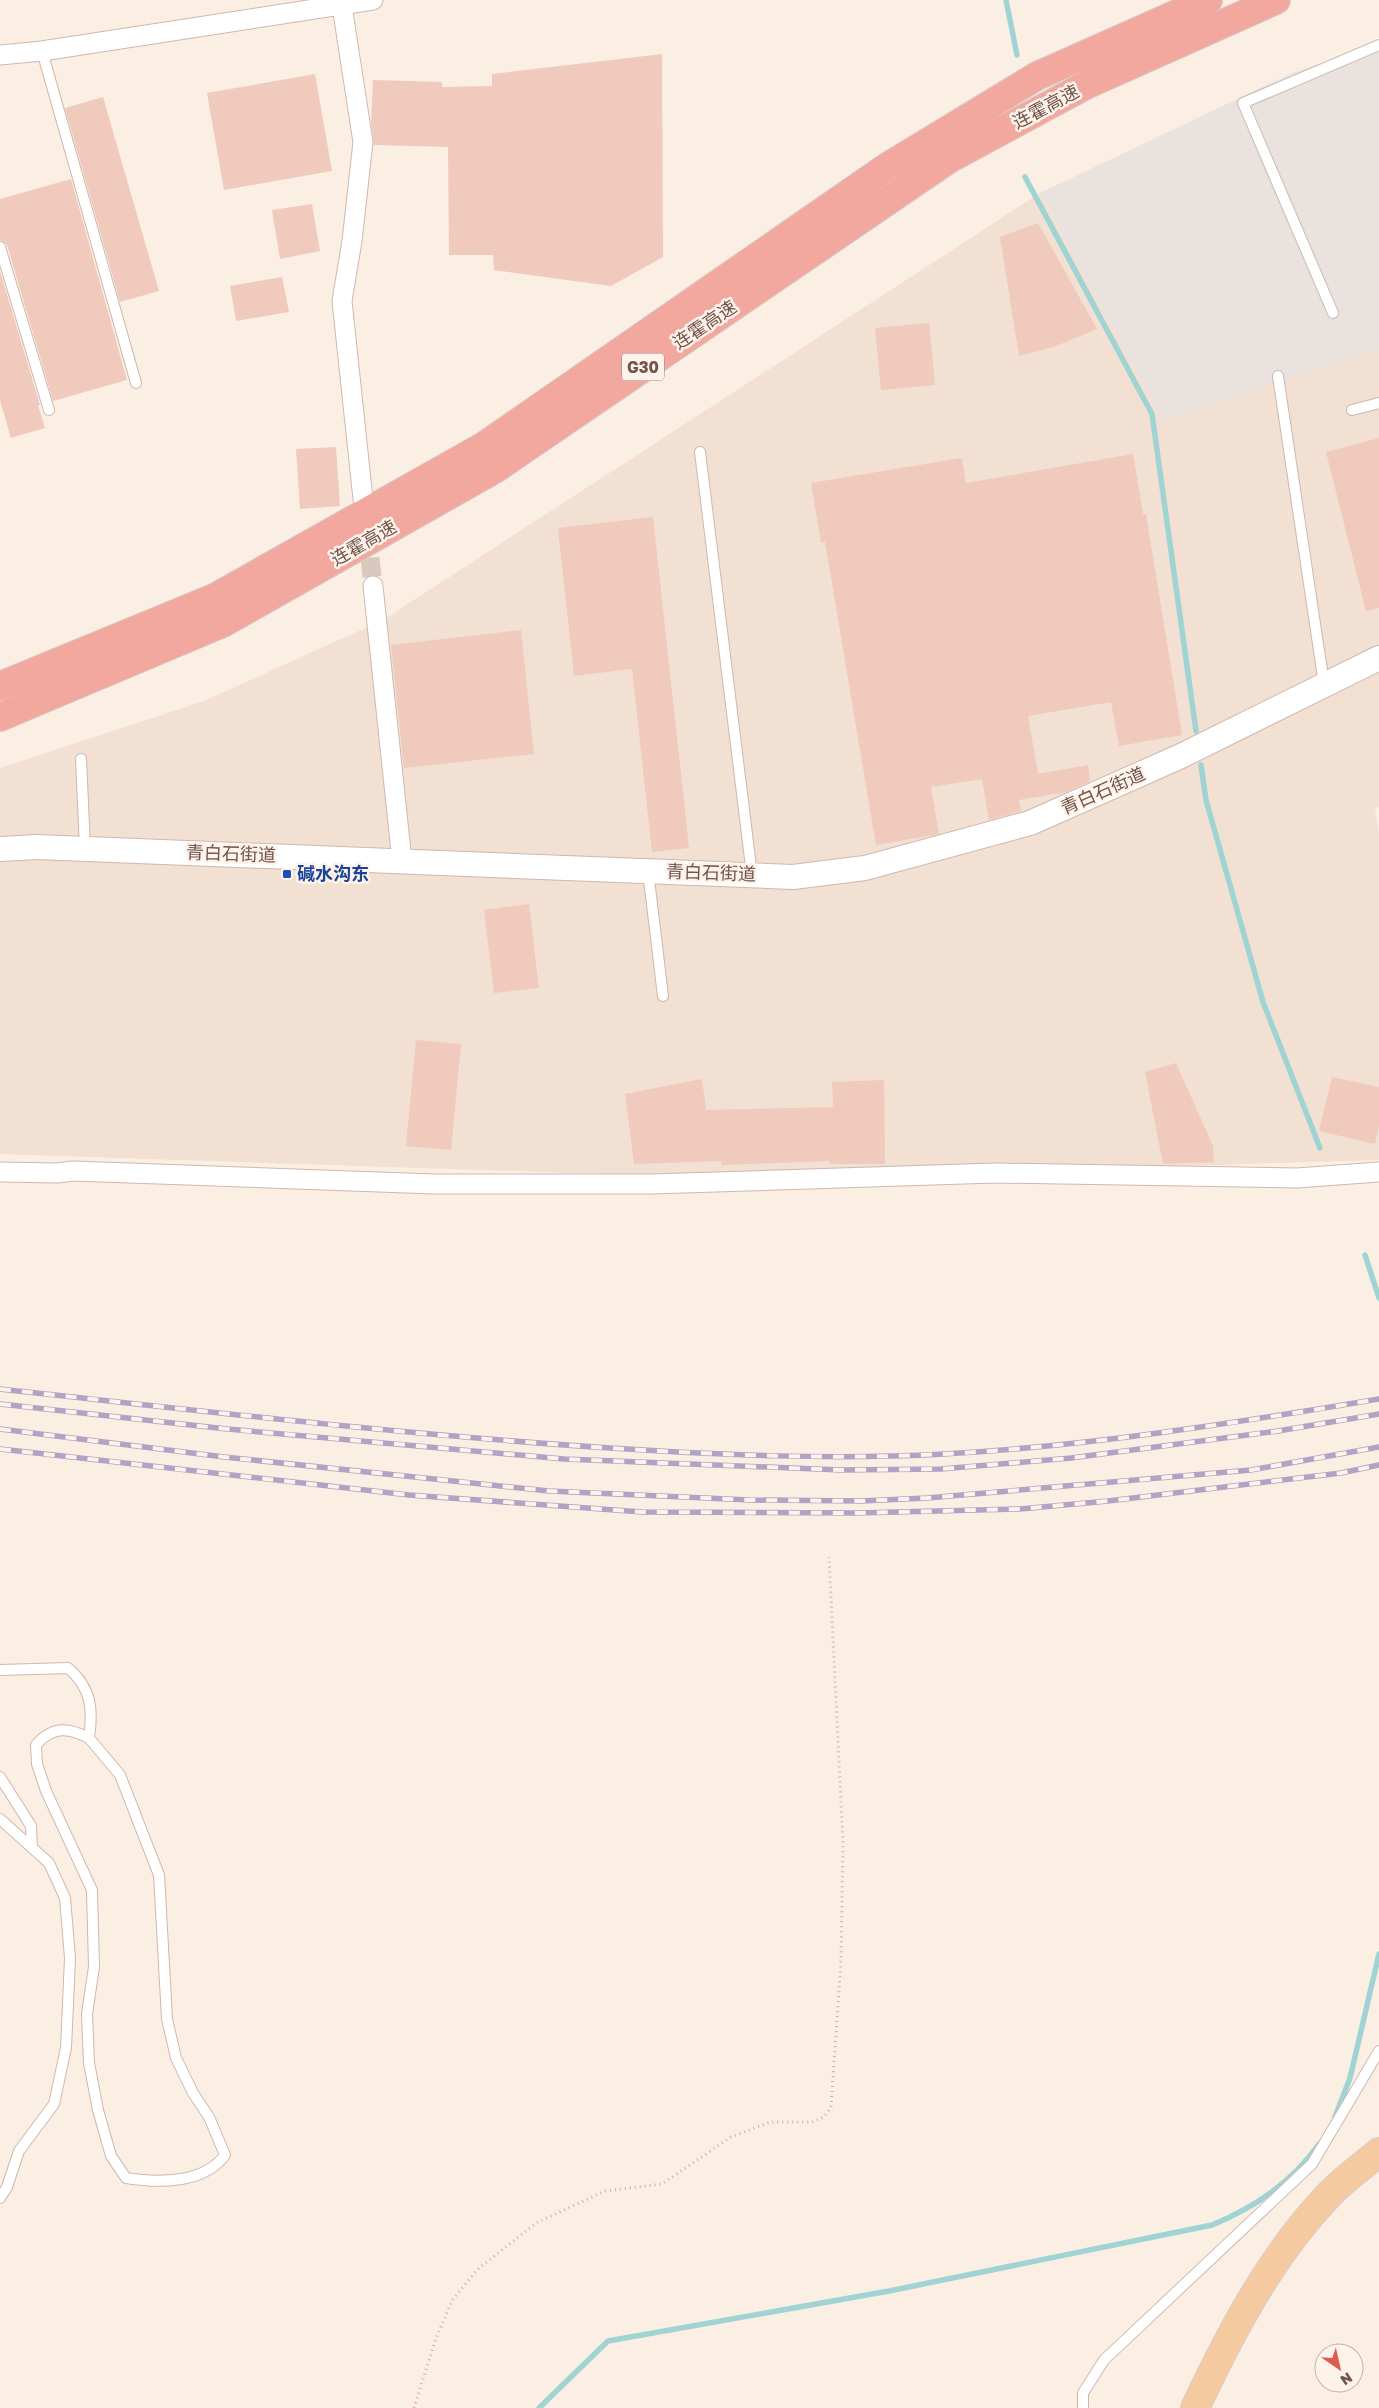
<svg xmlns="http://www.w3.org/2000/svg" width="1379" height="2408" viewBox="0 0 1379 2408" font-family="'Golos Text','Noto Sans SC',sans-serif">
<rect width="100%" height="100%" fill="#fbefe4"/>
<path fill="#f2e0d3" d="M1040 193 1162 419 1379 350V806L1375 809 1379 833V1160L753 1179 0 1154V768L204 701 383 620Z"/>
<path fill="#eae2de" d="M1379 44V350L1162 419 1040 193 1292 73Z"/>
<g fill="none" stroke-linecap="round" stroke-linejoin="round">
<path stroke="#a0d3d4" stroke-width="5.5" d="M1006 0 1017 55
M1025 177 1152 414 1196 731
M1201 765 1206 800 1263 1002 1320 1148
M1365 1255 1379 1298
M1335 2117 1350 2078 1379 1954
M539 2408 608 2341 889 2291 1212 2225C1255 2207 1291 2183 1319 2144"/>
</g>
<path fill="#efcabd" d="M662 54 663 257 611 286 494 270 493 255H449L448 147 374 145 371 122 373 80 442 82V87L492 86V74Z
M315 74 332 171 224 190 207 93Z
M103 97 159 291 120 302 65 108Z
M71 179 127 380 53 401 7 245 0 240V199Z
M312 204 320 251 280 259 272 210Z
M1038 223 1097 329 1056 346 1019 356 1000 237Z
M0 271 40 405H38L45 428 11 438 0 400Z
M282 277 289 312 236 321 230 286Z
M929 323 935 385 881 390 875 328Z
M1379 438V608L1366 611 1326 452Z
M336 447 340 506 300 509 296 449Z
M1133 454 1143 514H1146L1182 735 1119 746 1111 702 1028 716 1038 774 1088 765 1090 781 1067 792 1019 800 1021 811 989 820 982 779 931 787 939 834 876 845 825 542 821 543 811 483 962 458 966 483Z
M653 517 689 848 652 852 632 669 574 676 558 528Z
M521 630 534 754 404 768 391 645Z
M529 904 539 988 494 993 484 910Z
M416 1040 461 1044 451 1150 406 1146Z
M1176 1063 1213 1146 1214 1162 1163 1164 1145 1072Z
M1332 1077 1379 1087V1126L1375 1144 1319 1131Z
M702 1079 706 1110 833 1107 832 1082 884 1080 885 1164H830V1161L722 1165 721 1161 634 1164 625 1094Z"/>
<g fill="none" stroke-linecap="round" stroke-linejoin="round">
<path stroke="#d8c8be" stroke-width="19" stroke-dasharray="19 9" stroke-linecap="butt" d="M367 530 373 586"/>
<defs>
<path id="service" d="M42 51 136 383
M0 247 49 410
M1333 313 1243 103 1379 45
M1278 376 1324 684
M1352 410 1379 403
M700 452 752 875
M81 759 85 848
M648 871 663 996
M0 1670 68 1668C92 1688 93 1710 89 1738L120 1775 159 1875 167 2019 176 2058 193 2093 209 2117 225 2155C204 2184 158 2183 126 2178L111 2156 98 2110 89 2063 87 2014 94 1967 92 1890 46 1791 37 1764 36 1745C52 1726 68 1727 89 1738
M0 1777 31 1826 32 1848
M0 1819 49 1863 65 1898 70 1958 66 2048 54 2104 19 2151 7 2187 0 2198
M1083 2408V2393L1104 2360 1312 2164 1379 2051"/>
<path id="minor" d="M342 6 363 142 352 241 342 301 363 499
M0 55 42 51 373 0
M373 586 402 861
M0 1172 57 1173 73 1171 434 1184H652L995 1173 1297 1178 1379 1172"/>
<path id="tertiary" d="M0 849 37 847 793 877 865 868 1030 823 1181 756 1379 658"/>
<path id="primary" d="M1195 2408C1230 2334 1270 2257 1327 2197 1342 2180 1362 2167 1379 2152"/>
<path id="motorway" d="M0 686 216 597 484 446 887 167 1037 76 1208 0
M0 717 223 623 495 469 949 159 1086 85 1276 0"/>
</defs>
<use href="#service" stroke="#ceb8ae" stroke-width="12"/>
<use href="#minor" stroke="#ceb8ae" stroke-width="21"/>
<use href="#tertiary" stroke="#ceb8ae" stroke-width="26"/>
<use href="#primary" stroke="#d7cfcd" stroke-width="30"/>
<use href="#motorway" stroke="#d7cfcd" stroke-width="30"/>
<path stroke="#d3ada0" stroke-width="3" stroke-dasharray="1 4" stroke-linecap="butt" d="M414 2408 436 2338 453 2299 478 2269 536 2223 605 2191 662 2184 731 2137 770 2122H812L824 2117 831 2107 841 1961 843 1843 829 1557"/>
<use href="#service" stroke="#fff" stroke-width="10"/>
<use href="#minor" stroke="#fff" stroke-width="19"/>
<use href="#tertiary" stroke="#fff" stroke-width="24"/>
<use href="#primary" stroke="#f6caa0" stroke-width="28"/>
<use href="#motorway" stroke="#f2a89e" stroke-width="28"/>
<defs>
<path id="rail" d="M0 1389C203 1411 406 1435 610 1448 721 1455 833 1460 944 1454 1090 1446 1235 1423 1379 1399
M0 1404 227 1429 564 1459 841 1470 941 1469 1071 1458 1278 1431 1379 1414
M0 1429 224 1457 549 1491 750 1500 861 1501 927 1498 1251 1470 1379 1447
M0 1449 409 1495 642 1512 856 1513 1020 1509 1108 1501 1341 1473 1379 1465"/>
</defs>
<use href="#rail" stroke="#b0a3c3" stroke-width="5.5"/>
<use href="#rail" stroke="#fef3ea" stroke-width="4" stroke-dasharray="11" stroke-linecap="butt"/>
</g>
<rect fill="#1a4fb4" stroke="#fef3ea" stroke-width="2" x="282" y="869" width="10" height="10" rx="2.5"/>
<g text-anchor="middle" stroke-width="5" stroke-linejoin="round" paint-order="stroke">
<rect fill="#fef3ea" stroke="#9b847b" stroke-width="1" x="622" y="353.5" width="42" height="27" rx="4"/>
<g font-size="16" font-weight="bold" fill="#71544b">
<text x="643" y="373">G30</text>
</g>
<g font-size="18" fill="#71544b" stroke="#fef3ea">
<text transform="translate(1046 107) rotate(-28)" y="6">连霍高速</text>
<text transform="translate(705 325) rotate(-34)" y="6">连霍高速</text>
<text transform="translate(364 543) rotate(-30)" y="6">连霍高速</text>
<text transform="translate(1103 791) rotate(-24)" y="6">青白石街道</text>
<text transform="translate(231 854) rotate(2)" y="6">青白石街道</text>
<text transform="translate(711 873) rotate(2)" y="6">青白石街道</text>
</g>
<g font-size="18" font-weight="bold" fill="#164399" stroke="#fef3ea" text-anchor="start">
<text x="297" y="880">碱水沟东</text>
</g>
</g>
<g transform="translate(1339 2368) rotate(146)"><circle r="24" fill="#fef3ea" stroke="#c6b3aa"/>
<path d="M0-4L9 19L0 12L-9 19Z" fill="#de5c4f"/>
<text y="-8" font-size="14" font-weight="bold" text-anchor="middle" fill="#71544b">N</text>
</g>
</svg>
